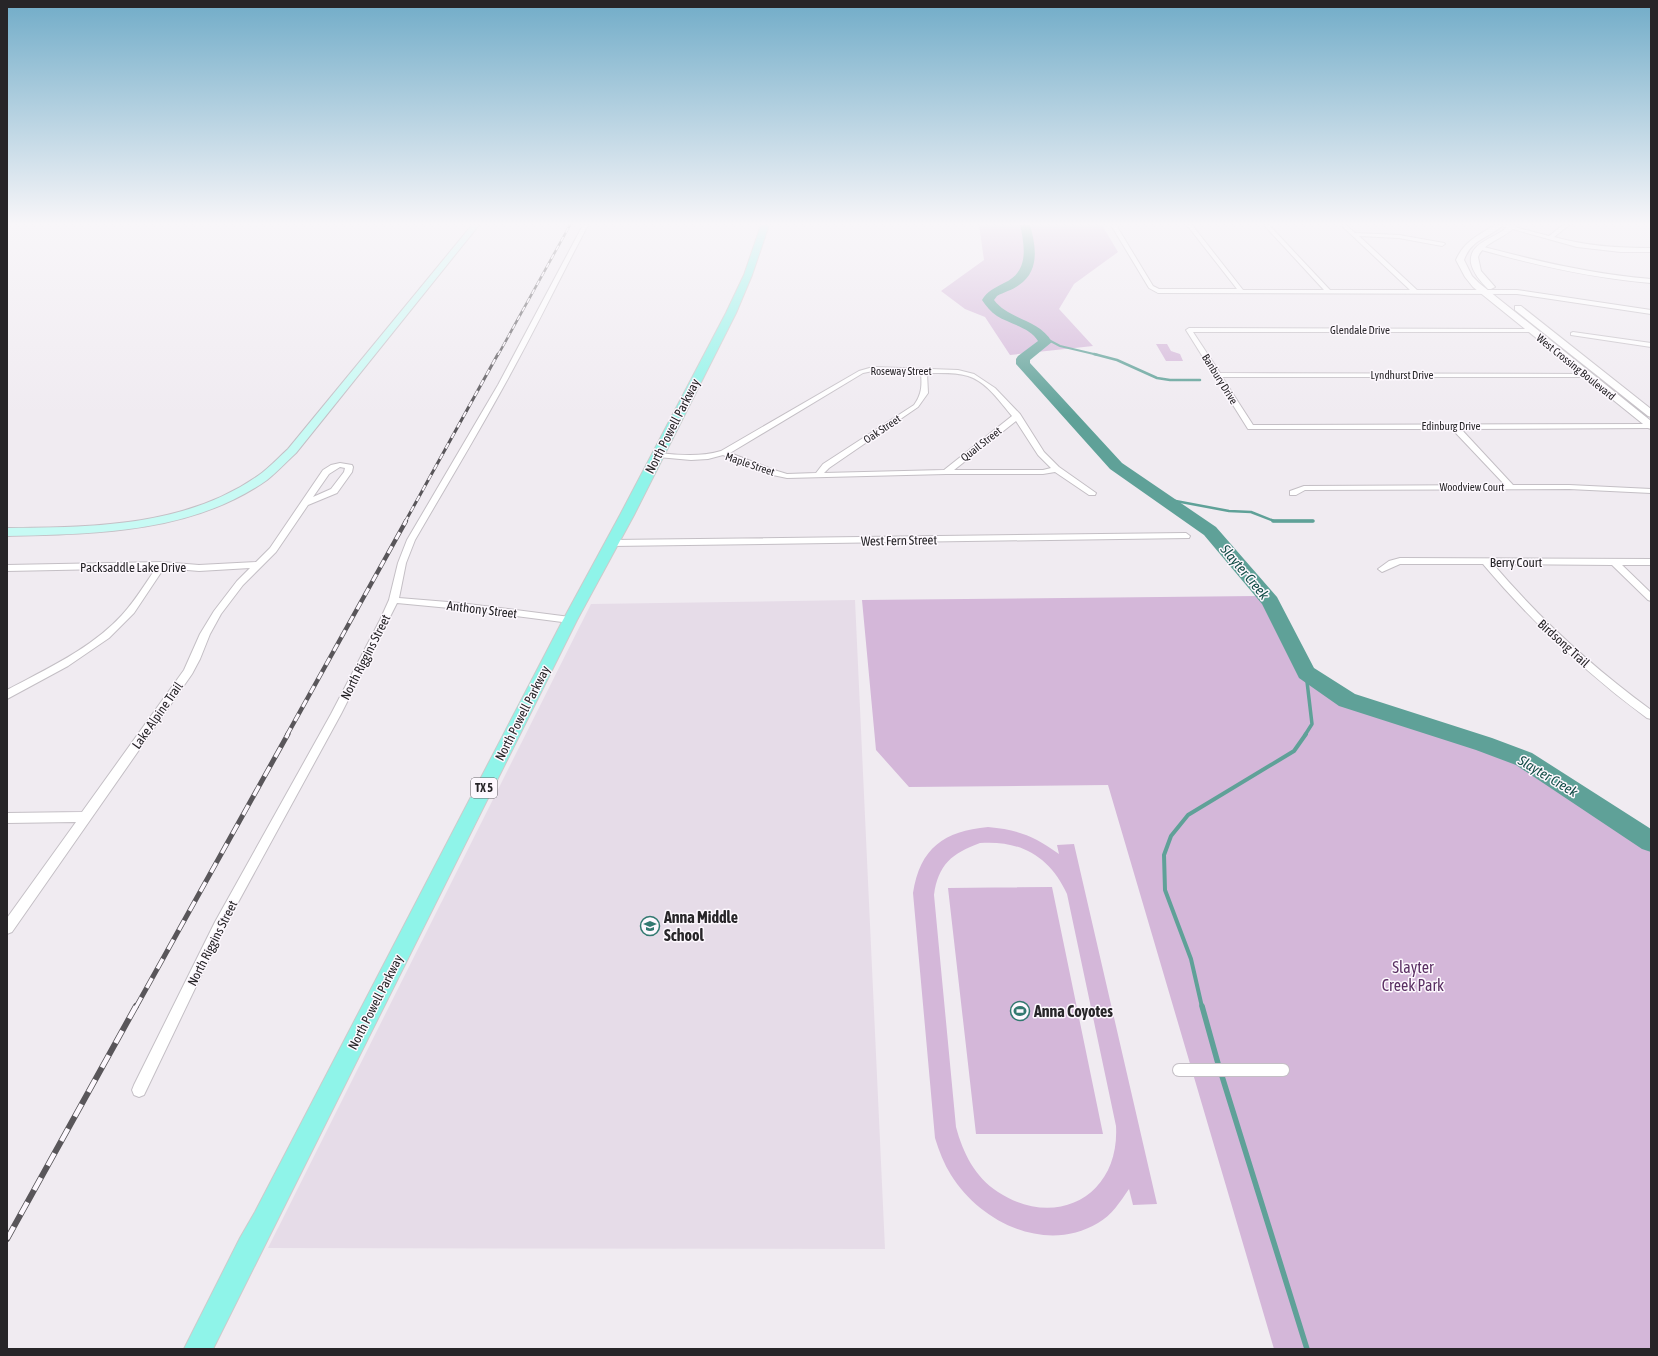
<svg xmlns="http://www.w3.org/2000/svg" width="1658" height="1356" viewBox="0 0 1658 1356" font-family="'Asap Condensed',sans-serif">
<rect width="100%" height="100%" fill="#f0ebf1"/>
<path fill="#e6dce8" d="M855 600 885 1249 268 1248 591 604Z"/>
<path fill="#d4b7d9" fill-rule="evenodd" d="M979 225H1102L1118 252 1074 284 1059 309 1093 346 1010 355 985 317 965 309 941 291 984 260Z
M1156 344H1167L1171 351 1180 354 1183 361H1166Z
M1257 596 1326 696 1514 757 1651 848V1349H1274L1108 785 909 787 876 750 862 600Z
M988 827C1019 830 1034 836 1059 854L1057 845 1074 844 1157 1204 1133 1205 1129 1189C1120 1202 1112 1215 1098 1223 1046 1254 981 1223 951 1175 944 1164 939 1151 935 1138L913 893C920 848 944 831 988 827ZM980 843C1021 840 1050 857 1067 894L1116 1126C1120 1196 1056 1230 998 1192 975 1177 963 1153 956 1127L934 895C938 865 952 853 980 843Z
M1052 887 1103 1134H976L948 888Z"/>
<g fill="none" stroke-linecap="round" stroke-linejoin="round">
<path stroke="#5fa198" stroke-width="2" d="M1043 337 1060 346 1098 355"/>
<path stroke="#5fa198" stroke-width="2.5" d="M1094 354 1117 360 1157 378 1170 380H1200
M1165 499 1229 511 1251 512 1274 521H1313"/>
<path stroke="#5fa198" stroke-width="3.5" d="M1273 521H1313
M1305 735 1312 724 1306 673"/>
<path stroke="#5fa198" stroke-width="4" d="M1202 1007 1191 959 1165 890 1164 855 1171 836 1188 815 1294 751 1306 734"/>
<path stroke="#5fa198" stroke-width="5.5" d="M1202 1006 1219 1067
M1221 1073 1307 1349"/>
<path fill="#5fa198" fill-rule="evenodd" d="M1020 225H1030C1036 246 1040 271 1019 285 1013 290 1004 292 997 296L994 300C1009 320 1039 319 1052 342L1030 360V363L1122 463 1216 527 1277 597 1314 668 1355 694 1492 738 1532 753 1651 829V852L1642 849 1516 765 1476 750 1339 706 1299 678 1262 604 1204 535 1110 469 1016 364V359L1018 356 1038 341C1031 328 1010 324 997 316 991 312 986 306 982 300 987 291 995 288 1004 283 1029 272 1025 247 1020 225Z"/>
<defs>
<path id="pedestrian" d="M1179 1070H1283"/>
<path id="minor" d="M583 225H588C560 278 534 332 505 384 476 437 445 488 415 540L406 563 399 598 460 603 570 617 575 620 570 623 460 609 397 603 341 714 223 930 144 1095 139 1097 134 1095 132 1090 134 1085 215 922 331 714 380 620 389 600 398 563 407 540 498 385Z
M1111 225H1116L1153 286 1159 289H1237L1187 225H1192L1243 290H1324L1264 225H1269L1330 290H1410L1341 225H1346L1355 233 1399 235 1444 243 1445 244 1442 246 1399 238 1359 236 1417 290H1517L1651 310V314L1517 294 1158 293 1149 288Z
M1498 225H1506L1549 236 1563 225H1569L1554 237C1586 246 1618 248 1651 248V252H1621L1577 247Z
M1480 246C1537 261 1592 274 1651 279V283C1592 278 1535 265 1478 249L1477 248Z
M1189 328 1532 329 1533 330 1530 332H1193L1220 373 1588 374V376L1586 377H1222L1253 425 1651 424V428L1461 429 1513 485H1569L1651 489V493L1569 489 1305 490 1296 495H1290V491L1304 486 1505 485 1452 429H1248L1186 330Z
M1573 332 1651 343V347L1571 335V333Z
M873 367 958 370 974 374 995 388 1020 414 1044 452 1059 467 1096 493 1095 495H1089L1055 472 1043 474H946L787 478 768 474 723 455 708 459 691 460 658 457 654 455 658 453C680 455 700 457 721 451L859 371ZM873 371 921 373C922 385 922 394 914 405L823 464 816 473 787 474 774 470 730 453 863 373ZM927 373C941 373 956 372 968 376 987 382 1000 402 1012 416L944 470 824 473 829 468 918 407 928 393ZM1016 421 1038 455 1051 468 1043 470H954Z
M340 463 352 465 353 467 352 472 337 493 308 505 276 552 243 585 221 614 210 634 200 659 192 674 12 932 7 934V918L76 822 7 823V813L82 812 184 670 200 634 214 611 237 581 250 568 199 571 164 568 134 613 109 638 68 666 7 699V690C46 669 91 649 122 615 135 601 145 584 156 568L7 571V565L162 562 199 565 256 562 270 548 323 470 331 465ZM340 467 345 468 344 472 331 489 313 497 329 474Z
M1186 533 1190 536 1189 538 612 546 608 543 612 540Z
M1400 558 1651 559V565H1622L1651 593V601L1648 600 1612 565 1493 564C1540 619 1592 667 1651 710V719L1647 718C1586 673 1532 622 1483 564H1400L1382 572 1378 569 1389 561Z"/>
<path id="tertiary" d="M1495 225H1503C1488 239 1472 238 1464 260L1472 276 1479 283 1651 421V429L1648 428 1473 287 1465 277 1456 260C1464 241 1479 235 1495 225Z
M1509 225H1516C1506 239 1484 241 1478 257L1481 271 1495 287 1491 289H1488C1481 282 1473 273 1471 263 1468 241 1499 238 1509 225Z
M1515 306H1521L1651 409V417L1648 416 1515 310Z"/>
<path id="secondary" d="M472 225H479L296 453C286 462 277 472 267 480 192 533 95 534 7 536V528C93 527 186 527 259 475 269 468 279 457 288 449Z"/>
<path id="primary" d="M761 225H769L752 275 736 313 634 515 577 620 213 1349H184L240 1238 255 1212 563 620 620 515 726 313 744 275Z"/>
</defs>
<use href="#pedestrian" stroke="#c4bfc5" stroke-width="14"/>
<use href="#minor" stroke="#c4bfc5" stroke-width="2"/>
<use href="#tertiary" stroke="#c4bfc5" stroke-width="2"/>
<use href="#secondary" stroke="#c4bfc5" stroke-width="2"/>
<use href="#primary" stroke="#cbcbcb" stroke-width="2"/>
<use href="#pedestrian" stroke="#fff" stroke-width="12"/>
<use href="#minor" fill="#fff" fill-rule="evenodd"/>
<use href="#tertiary" fill="#fff" fill-rule="evenodd"/>
<use href="#secondary" fill="#c7faf4" fill-rule="evenodd"/>
<use href="#primary" fill="#8ff4e9" fill-rule="evenodd"/>
<defs>
<path id="rail-far4" d="M498 355 570 225"/>
<path id="rail-far3" d="M405 522 498 354"/>
<path id="rail-far2" d="M287 735 406 521"/>
<path id="rail-far1" d="M136 1007 288 734"/>
<path id="rail" d="M7 1239 136 1006"/>
</defs>
<use href="#rail-far4" stroke="#59565a" stroke-width="2.5"/>
<use href="#rail-far3" stroke="#59565a" stroke-width="3"/>
<use href="#rail-far2" stroke="#59565a" stroke-width="4.5"/>
<use href="#rail-far1" stroke="#59565a" stroke-width="5"/>
<use href="#rail" stroke="#59565a" stroke-width="6"/>
<use href="#rail-far4" stroke="#fdf8fe" stroke-width="1.5" stroke-dasharray="5" stroke-linecap="butt"/>
<use href="#rail-far3" stroke="#fdf8fe" stroke-width="2" stroke-dasharray="6" stroke-linecap="butt"/>
<use href="#rail-far2" stroke="#fdf8fe" stroke-width="3" stroke-dasharray="8" stroke-linecap="butt"/>
<use href="#rail-far1" stroke="#fdf8fe" stroke-width="3.5" stroke-dasharray="11" stroke-linecap="butt"/>
<use href="#rail" stroke="#fdf8fe" stroke-width="4.5" stroke-dasharray="14" stroke-linecap="butt"/>
</g>
<linearGradient id="sky" x2="0" y2="1"><stop stop-color="#71acc8"/><stop offset="0.54" stop-color="#f8f6f9"/><stop offset="1" stop-color="#f8f6f9" stop-opacity="0"/></linearGradient>
<rect width="1658" height="415" fill="url(#sky)"/>
<defs>
<symbol id="school-ring" viewBox="-11 -11 22 22"><circle r="9.5" fill="#fdf8fe" stroke="#327970" stroke-width="1.5"/><path d="M0-5L7-2L0 1L-7-2ZM-4 1L0 2.5L4 1V4Q0 6-4 4Z" fill="#327970"/></symbol>
<symbol id="stadium-ring" viewBox="-11 -11 22 22"><circle r="9.5" fill="#fdf8fe" stroke="#327970" stroke-width="1.5"/><path d="M0-5a6.5 5 0 1 0 0 10a6.5 5 0 1 0 0-10ZM-3.5-1.8h7v3.6h-7Z" fill="#327970"/></symbol>
</defs>
<g fill-rule="evenodd">
<use href="#school-ring" x="639" y="915" width="22" height="22"/>
<use href="#stadium-ring" x="1009" y="1000" width="22" height="22"/>
</g>
<g text-anchor="middle" stroke-width="3" stroke-linejoin="round" paint-order="stroke">
<g font-size="11" fill="#272528" stroke="#fdf8fe">
<text x="1360" y="334">Glendale Drive</text>
<text transform="translate(1576 367) rotate(39)" y="4">West Crossing Boulevard</text>
<text x="901" y="375">Roseway Street</text>
<text x="1402" y="379">Lyndhurst Drive</text>
<text transform="translate(1220 379) rotate(58)" y="4">Banbury Drive</text>
<text x="1451" y="430">Edinburg Drive</text>
<text transform="translate(882 429) rotate(-34)" y="4">Oak Street</text>
<text transform="translate(981 444) rotate(-38)" y="4">Quail Street</text>
<text transform="translate(750 464) rotate(19)" y="4">Maple Street</text>
<text x="1472" y="491">Woodview Court</text>
</g>
<rect fill="#fdf8fe" stroke="#676468" stroke-width="1" x="471" y="778" width="26" height="20" rx="3"/>
<g font-size="12" font-weight="bold" fill="#272528">
<text x="484" y="792">TX 5</text>
</g>
<g font-size="13" fill="#272528" stroke="#fdf8fe">
<text transform="translate(672 426) rotate(-63)" y="5">North Powell Parkway</text>
<text transform="translate(899 540) rotate(-1)" y="5">West Fern Street</text>
<text x="1516" y="567">Berry Court</text>
<text x="133" y="572">Packsaddle Lake Drive</text>
<text transform="translate(482 609) rotate(7)" y="5">Anthony Street</text>
<text transform="translate(1564 643) rotate(42)" y="5">Birdsong Trail</text>
<text transform="translate(365 657) rotate(-63)" y="5">North Riggins Street</text>
<text transform="translate(522 713) rotate(-63)" y="5">North Powell Parkway</text>
<text transform="translate(157 715) rotate(-55)" y="5">Lake Alpine Trail</text>
<text transform="translate(212 943) rotate(-63)" y="5">North Riggins Street</text>
<text transform="translate(375 1002) rotate(-63)" y="5">North Powell Parkway</text>
</g>
<g font-size="14" font-style="italic" fill="#104b45" stroke="#fdf8fe">
<text transform="translate(1245 572) rotate(50)" y="5">Slayter Creek</text>
<text transform="translate(1548 776) rotate(31)" y="5">Slayter Creek</text>
</g>
<g font-size="16" font-weight="bold" fill="#272528" stroke="#fdf8fe" text-anchor="start">
<text x="664" y="923">Anna Middle<tspan x="664" dy="18">School</tspan></text>
<text x="1034" y="1017">Anna Coyotes</text>
</g>
<g font-size="16" fill="#5a2f63" stroke="#fdf8fe">
<text x="1413" y="973">Slayter<tspan x="1413" dy="18">Creek Park</tspan></text>
</g>
</g>
<rect width="1658" height="1356" fill="none" stroke="#272528" stroke-width="16"/>
</svg>
